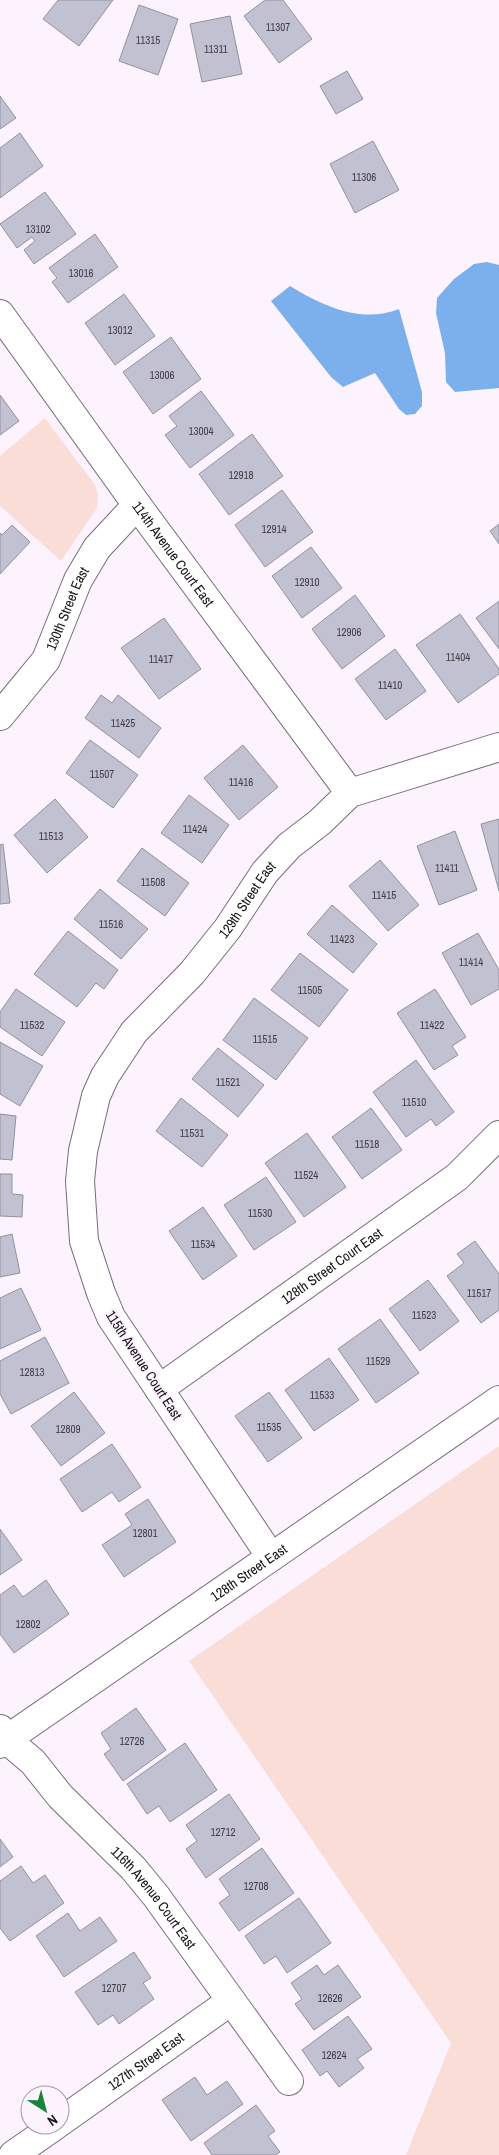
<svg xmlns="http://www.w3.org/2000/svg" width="499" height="2155" viewBox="0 0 499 2155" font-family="'Archivo Narrow',sans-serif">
<rect width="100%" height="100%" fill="#fcf3fe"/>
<path fill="#fbddd7" d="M45 418 95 485 98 495 97 508 61 561 0 506V456Z
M499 1446V2155H406L451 2043 189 1661Z"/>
<path fill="#7bb0ec" d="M487 262 499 265V388L455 392 446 382 445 353 436 313 437 298 454 279 474 264Z
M290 286C323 306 361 324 399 309L422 392V406L415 414 406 415 399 409 375 373 343 387 331 377 271 301Z"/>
<path fill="#c2c1d2" stroke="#9291a1" d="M58 0H113L79 46 43 19Z
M265 0H283L312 39 279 63 244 16Z
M139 5 178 19 158 75 119 61Z
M230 16 242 74 202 82 190 24Z
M347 71 363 99 336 114 320 86Z
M0 96 16 118 0 129Z
M20 133 43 166 0 198V148Z
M373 141 399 190 355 213 330 164Z
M45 192 76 234 34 264 24 250 35 241 32 237 17 248 0 224Z
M95 234 118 267 68 303 52 282 57 278 49 268Z
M124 294 155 336 115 365 85 323Z
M171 337 201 379 153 414 123 372Z
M201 391 234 435 190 468 165 435 177 426 169 416Z
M0 395 19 421 0 435Z
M252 434 283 476 229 515 199 474Z
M282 490 313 532 265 567 235 525Z
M499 524V544L490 531Z
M12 525 30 542 0 574V533L2 535Z
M311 547 342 588 302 618 272 576Z
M355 595 385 636 342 669 312 629Z
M499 601V649L476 618Z
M460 614 499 669V674L458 703 416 645Z
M164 618 201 669 159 699 121 648Z
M395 649 426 691 386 720 355 679Z
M101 695 112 703 118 695 161 728 139 758 85 718Z
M90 740 138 775 113 808 66 773Z
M243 745 278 787 239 820 204 778Z
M189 795 229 825 202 863 161 833Z
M55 799 88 837 47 873 14 835Z
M499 819V891L481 824Z
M455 831 477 890 439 905 417 846Z
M3 844 10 903 0 904V845Z
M142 848 189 883 165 916 117 881Z
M380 860 419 905 388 931 349 886Z
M100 889 148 929 121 959 74 919Z
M332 905 377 944 353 973 307 934Z
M68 931 118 970 104 989 96 983 77 1007 34 974Z
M478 933 499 970V989L471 1005 442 953Z
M300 953 348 990 319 1027 271 990Z
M16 989 65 1022 42 1056 0 1027V1012Z
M435 989 466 1037 452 1046 458 1055 434 1070 397 1013Z
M254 998 308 1038 276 1080 223 1040Z
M0 1042 43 1066 20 1106 0 1094Z
M218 1048 264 1085 238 1117 192 1079Z
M416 1060 454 1112 436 1126 431 1119 406 1137 373 1092Z
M181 1098 228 1135 202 1167 156 1131Z
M371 1108 402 1150 362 1179 332 1137Z
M0 1114 16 1116 12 1160 0 1159Z
M307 1133 346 1187 304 1217 265 1163Z
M0 1174H12V1194L23 1195 22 1217 0 1216Z
M266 1177 296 1222 254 1250 224 1205Z
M203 1207 237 1256 203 1280 169 1231Z
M12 1234 20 1273 0 1277V1237Z
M475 1241 499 1274V1310L481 1323 447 1276 464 1263 457 1254Z
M428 1280 459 1321 420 1351 389 1309Z
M21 1288 41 1330 0 1349V1298Z
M380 1319 419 1373 376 1403 338 1349Z
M45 1337 69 1383 11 1414 0 1394V1361Z
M329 1358 359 1400 314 1431 285 1390Z
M74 1392 105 1433 61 1466 31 1426Z
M269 1392 302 1438 268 1462 235 1416Z
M112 1444 141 1487 119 1502 112 1492 82 1512 60 1479Z
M148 1499 176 1542 124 1577 102 1545 132 1525 125 1514Z
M0 1529 22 1560 0 1575Z
M46 1580 69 1614 14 1653 0 1634V1595L14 1585 23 1597Z
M136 1708 166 1750 123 1781 104 1754 111 1749 101 1733Z
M185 1743 217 1790 170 1822 159 1806 147 1814 127 1784Z
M229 1794 260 1839 206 1878 186 1849 197 1841 186 1825Z
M0 1839 13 1857 0 1867Z
M262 1848 294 1893 239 1931 219 1903 230 1895 219 1879Z
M21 1866 33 1883 45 1875 64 1903 10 1941 0 1928V1881Z
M299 1898 331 1943 287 1973 276 1956 264 1964 245 1936Z
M68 1913 80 1931 100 1917 117 1941 64 1977 36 1936Z
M134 1952 151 1978 143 1983 154 1999 119 2024 113 2015 98 2025 75 1992Z
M317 1965 324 1975 338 1965 361 1997 314 2030 295 2004 302 1999 291 1983Z
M348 2016 372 2049 357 2059 364 2068 339 2087 327 2071 320 2076 302 2050Z
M195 2077 207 2095 227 2081 243 2104 191 2141 162 2100Z
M256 2105 275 2131 268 2136 280 2152 275 2155H212L204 2143Z"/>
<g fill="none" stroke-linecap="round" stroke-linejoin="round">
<defs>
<g id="minor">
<path id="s1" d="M0 314 137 505 350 793"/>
<path id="s2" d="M0 716 46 660 78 580 97 548 137 505"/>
<path id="s3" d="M159 1389 457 1177 499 1135"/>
<path id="s4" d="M271 1557 111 1317 101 1293 84 1241 80 1181 83 1151 96 1096 105 1076 134 1032 192 973 228 928 265 872 289 846 320 822 350 793 499 747"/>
<path id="s5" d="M0 1729 7 1740 33 1762 60 1796 133 1868 156 1896 289 2081"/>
<path id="s6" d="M60 2122 231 2001"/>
<path d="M13 2155 56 2125"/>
</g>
<g id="tertiary">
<path id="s7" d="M0 1744 499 1400"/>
</g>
</defs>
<use href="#minor" stroke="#776c79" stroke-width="30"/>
<use href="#tertiary" stroke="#776c79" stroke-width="30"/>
<use href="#minor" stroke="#fff" stroke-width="28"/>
<use href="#tertiary" stroke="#fff" stroke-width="28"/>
</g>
<g text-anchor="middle" stroke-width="4" stroke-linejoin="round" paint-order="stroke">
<g font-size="11" fill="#423e46">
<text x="278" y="31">11307</text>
<text x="148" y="44">11315</text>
<text x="216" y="53">11311</text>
<text x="364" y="181">11306</text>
<text x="38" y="233">13102</text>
<text x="81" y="277">13016</text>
<text x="120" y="334">13012</text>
<text x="162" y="379">13006</text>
<text x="201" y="435">13004</text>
<text x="241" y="479">12918</text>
<text x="274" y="533">12914</text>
<text x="307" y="586">12910</text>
<text x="349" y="636">12906</text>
<text x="458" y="661">11404</text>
<text x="161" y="663">11417</text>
<text x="390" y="689">11410</text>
<text x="123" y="727">11425</text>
<text x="102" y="778">11507</text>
<text x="241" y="786">11416</text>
<text x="195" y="833">11424</text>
<text x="51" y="840">11513</text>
<text x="447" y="872">11411</text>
<text x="153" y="886">11508</text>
<text x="384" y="899">11415</text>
<text x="111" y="928">11516</text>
<text x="342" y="943">11423</text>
<text x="471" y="966">11414</text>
<text x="310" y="994">11505</text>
<text x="32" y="1029">11532</text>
<text x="432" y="1029">11422</text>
<text x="265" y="1043">11515</text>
<text x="228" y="1086">11521</text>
<text x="414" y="1106">11510</text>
<text x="192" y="1137">11531</text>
<text x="367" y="1148">11518</text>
<text x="306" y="1179">11524</text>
<text x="260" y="1217">11530</text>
<text x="203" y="1248">11534</text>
<text x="479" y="1297">11517</text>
<text x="424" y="1319">11523</text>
<text x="378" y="1365">11529</text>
<text x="32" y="1376">12813</text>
<text x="322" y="1399">11533</text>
<text x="269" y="1431">11535</text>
<text x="68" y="1433">12809</text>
<text x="145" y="1537">12801</text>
<text x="28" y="1628">12802</text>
<text x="132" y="1745">12726</text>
<text x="223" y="1836">12712</text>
<text x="256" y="1890">12708</text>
<text x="114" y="1992">12707</text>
<text x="330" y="2002">12626</text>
<text x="334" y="2059">12624</text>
</g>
<g font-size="14" fill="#171318" stroke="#fcf3fe">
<text dy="5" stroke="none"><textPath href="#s1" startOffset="296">114th Avenue Court East</textPath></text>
<text dy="5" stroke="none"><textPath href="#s2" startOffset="128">130th Street East</textPath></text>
<text dy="5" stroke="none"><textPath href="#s4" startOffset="765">129th Street East</textPath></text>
<text dy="5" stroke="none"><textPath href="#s3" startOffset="212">128th Street Court East</textPath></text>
<text transform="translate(144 1365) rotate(57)" y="5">115th Avenue Court East</text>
<text dy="5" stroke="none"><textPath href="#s7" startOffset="302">128th Street East</textPath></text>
<text dy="5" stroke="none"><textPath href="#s5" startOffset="229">116th Avenue Court East</textPath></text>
<text dy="5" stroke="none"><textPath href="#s6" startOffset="105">127th Street East</textPath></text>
</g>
</g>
<g transform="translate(45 2110) rotate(144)"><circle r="24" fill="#fcf3fe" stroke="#a099a2"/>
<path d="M0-4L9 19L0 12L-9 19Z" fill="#1b8339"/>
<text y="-8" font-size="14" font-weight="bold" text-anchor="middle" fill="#171318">N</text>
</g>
</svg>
